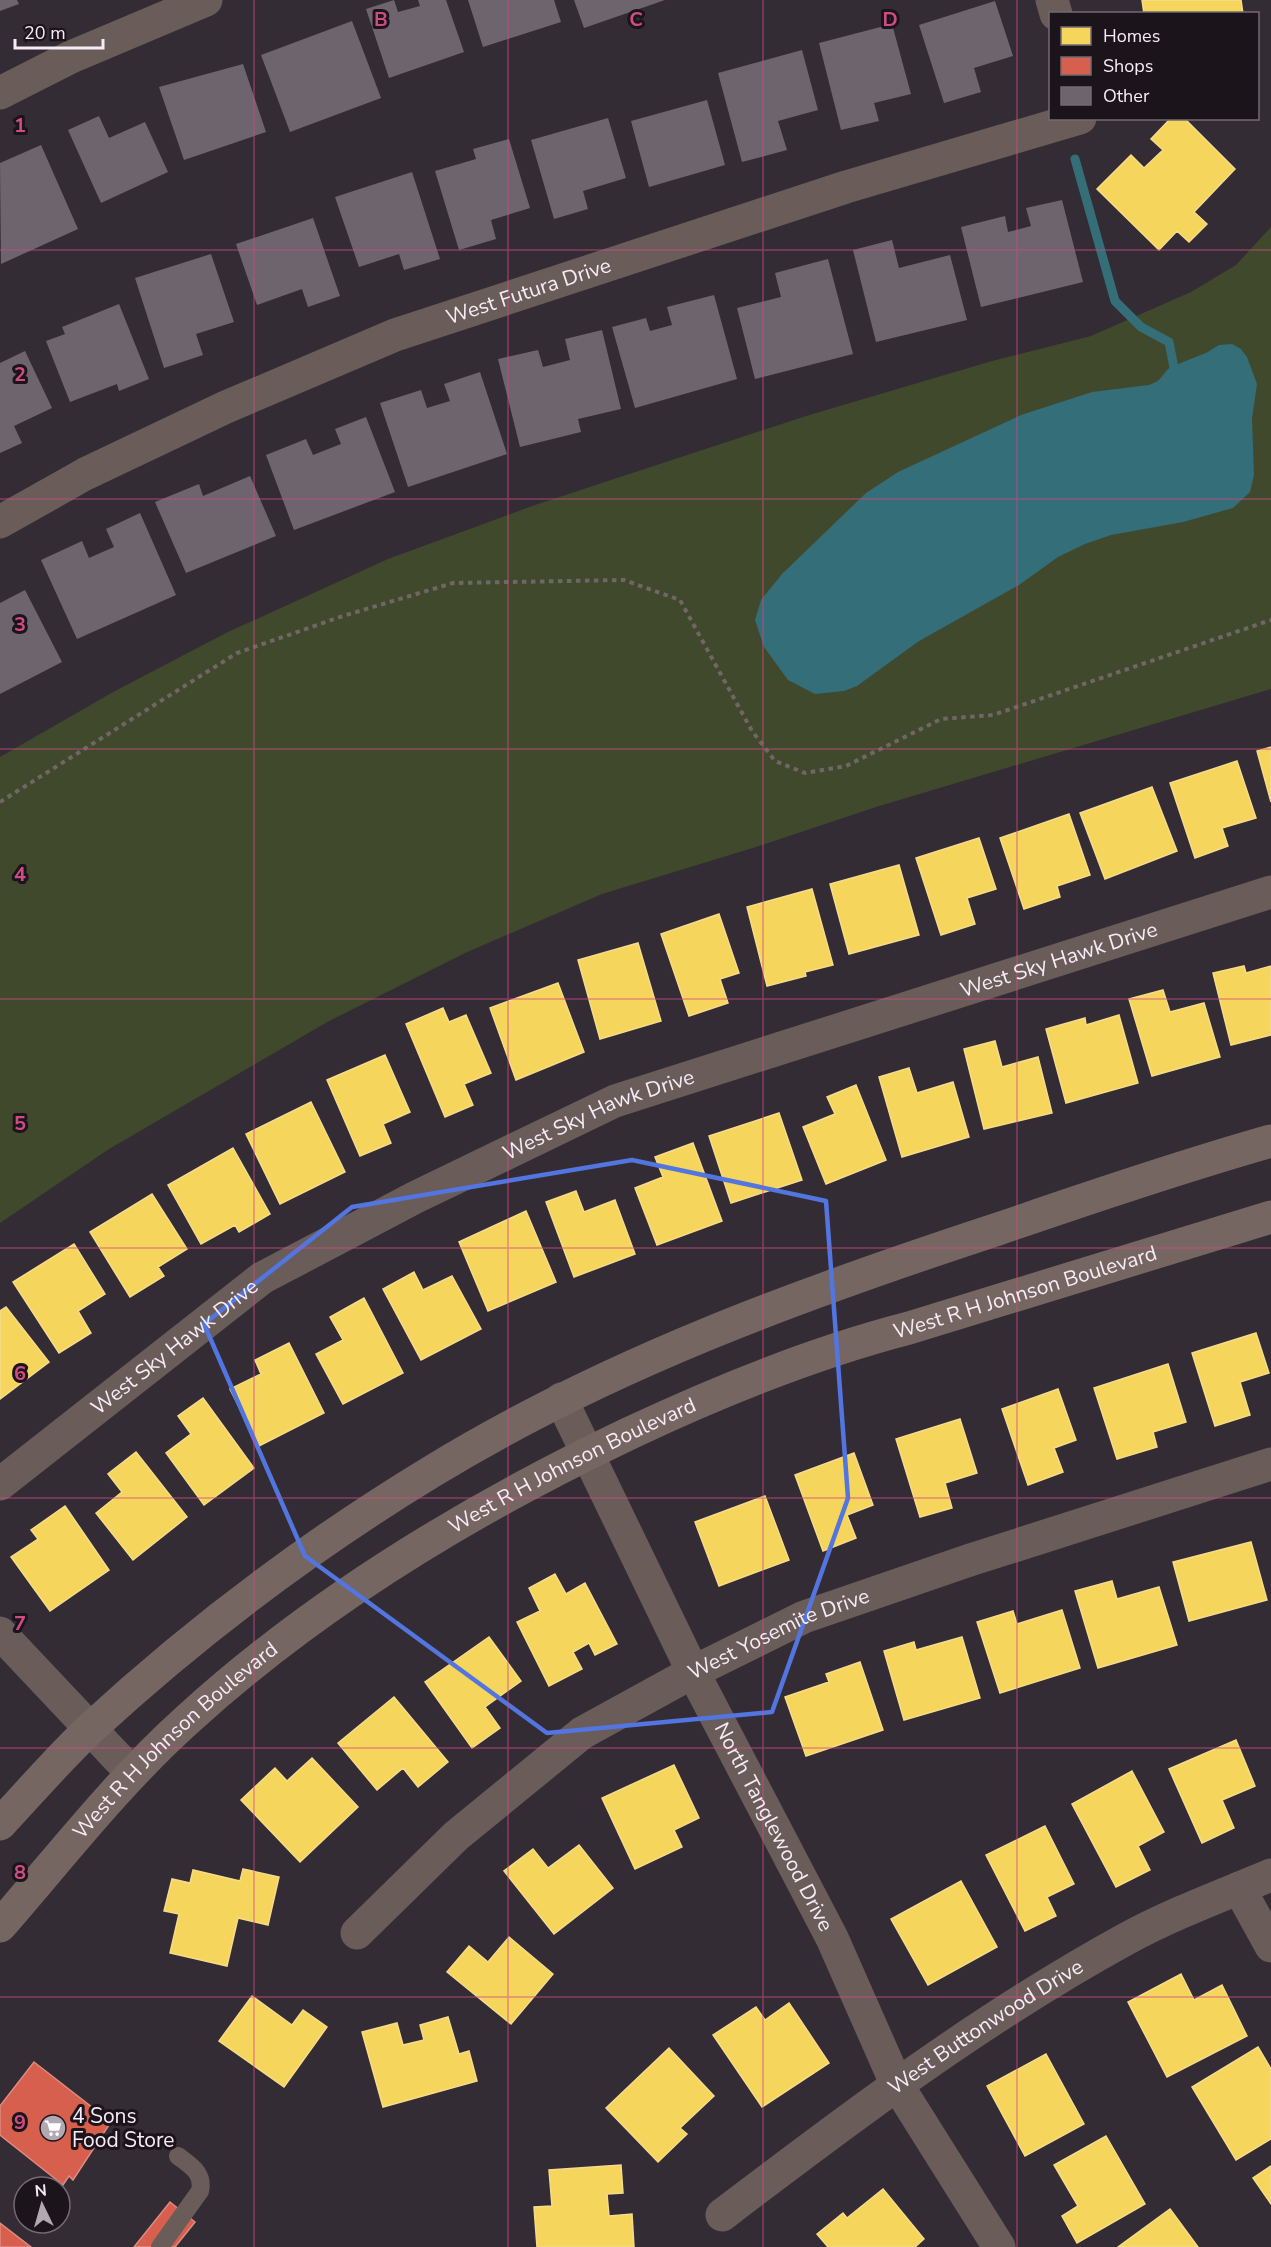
<svg xmlns="http://www.w3.org/2000/svg" width="1271" height="2247" viewBox="0 0 1271 2247" font-family="'Nunito Sans',sans-serif">
<rect width="100%" height="100%" fill="#342c34"/>
<path fill="#40492c" d="M1271 227V689L876 807 756 847 602 894 465 953 329 1021 109 1149 0 1223V757L115 691 226 633 388 559 535 505 806 416 992 361 1091 336 1191 292 1236 265Z"/>
<path fill="#346e79" d="M1232 344 1241 349 1247 357 1257 384 1252 419 1254 475 1250 492 1233 508 1183 522 1111 535 1085 544 1058 557 1019 585 919 641 857 686 844 691 815 694 788 680 764 647 755 620 761 600 782 574 866 493 898 472 1021 415 1092 392 1149 385 1158 381 1168 369 1183 362 1206 353 1219 345Z"/>
<path fill="#f6d55c" stroke="#f6dc8a" stroke-width="1.5" d="M1142 0H1241L1243 14H1144Z
M1171 118H1184L1235 169 1194 212 1207 224 1189 242 1177 231 1159 250 1097 189 1131 155 1144 168 1163 150 1151 139Z
M1271 747V802L1257 751Z
M1237 761 1256 818 1222 828 1228 846 1195 858 1170 783Z
M1152 787 1177 851 1105 879 1080 813Z
M1069 814 1090 875 1057 886 1060 897 1024 909 1000 838Z
M979 838 996 889 967 898 975 924 941 935 916 858Z
M899 865 919 935 849 954 830 884Z
M812 889 833 965 805 972 806 976 767 986 747 907Z
M719 914 739 973 720 979 728 1003 689 1016 661 934Z
M638 943 661 1021 600 1039 578 960Z
M1244 966 1246 973 1271 966V1035L1231 1045 1213 973Z
M558 983 584 1052 516 1080 490 1008Z
M1163 990 1170 1012 1204 1003 1220 1057 1152 1076 1129 999Z
M443 1008 449 1022 466 1015 491 1073 464 1084 473 1105 445 1117 406 1024Z
M1119 1015 1138 1083 1066 1103 1046 1029 1085 1018 1086 1025Z
M995 1041 1002 1067 1038 1057 1052 1113 984 1129 964 1049Z
M385 1055 410 1112 383 1124 391 1143 360 1156 327 1080Z
M909 1068 917 1093 953 1082 969 1137 902 1157 879 1077Z
M856 1085 886 1160 826 1184 803 1127 835 1114 827 1097Z
M311 1102 345 1172 280 1204 246 1134Z
M779 1113 802 1180 731 1203 709 1136Z
M693 1143 722 1221 657 1245 635 1188 663 1177 655 1157Z
M233 1148 270 1214 239 1232 235 1225 201 1244 168 1185Z
M576 1191 584 1212 615 1200 635 1254 574 1277 546 1202Z
M152 1194 187 1249 158 1267 164 1276 130 1297 90 1232Z
M526 1211 556 1282 488 1311 459 1242Z
M74 1244 105 1294 78 1311 91 1333 59 1353 13 1282Z
M414 1272 423 1290 452 1276 481 1329 421 1360 383 1289Z
M364 1298 403 1373 343 1404 316 1354 343 1340 330 1317Z
M6 1307 49 1362 0 1399V1311Z
M1256 1333 1269 1373 1240 1382 1250 1415 1215 1426 1192 1353Z
M289 1343 324 1413 259 1446 230 1389 261 1374 255 1360Z
M1168 1364 1186 1422 1153 1432 1157 1447 1117 1459 1094 1388Z
M1058 1389 1076 1440 1054 1448 1063 1472 1028 1485 1002 1409Z
M203 1398 254 1468 204 1505 166 1453 191 1434 178 1416Z
M960 1419 977 1473 945 1483 952 1508 920 1517 896 1439Z
M136 1452 187 1517 133 1560 96 1513 122 1492 108 1474Z
M854 1453 873 1505 847 1515 856 1538 823 1551 795 1475Z
M765 1496 789 1560 719 1586 695 1522Z
M65 1506 109 1570 50 1611 11 1557 38 1539 31 1530Z
M1251 1542 1267 1600 1189 1621 1173 1562Z
M555 1574 566 1594 585 1583 617 1644 595 1655 589 1643 573 1652 582 1669 549 1686 517 1622 540 1611 529 1588Z
M1112 1581 1117 1599 1159 1587 1177 1645 1098 1668 1075 1591Z
M1062 1610 1080 1668 1000 1693 977 1622 1013 1611 1017 1624Z
M489 1637 521 1681 485 1707 500 1728 472 1748 425 1682Z
M962 1637 980 1698 904 1720 884 1651 914 1642 916 1650Z
M860 1662 883 1730 806 1756 785 1697 829 1682 826 1674Z
M394 1697 448 1762 418 1787 403 1768 377 1790 338 1743Z
M1236 1740 1255 1786 1222 1800 1234 1828 1202 1843 1169 1769Z
M312 1758 358 1807 300 1862 241 1800 275 1768 287 1781Z
M674 1765 699 1818 674 1830 682 1847 635 1869 602 1798Z
M1132 1771 1164 1832 1138 1846 1150 1870 1116 1887 1072 1804Z
M1045 1826 1074 1884 1047 1897 1056 1916 1025 1931 986 1855Z
M579 1845 613 1888 554 1934 504 1871 533 1849 548 1868Z
M243 1869 279 1877 268 1925 238 1918 227 1966 170 1953 179 1914 164 1911 172 1879 190 1883 193 1870 240 1881Z
M961 1881 997 1947 928 1985 891 1919Z
M509 1937 553 1974 511 2024 447 1972 469 1946 488 1962Z
M1181 1974 1194 2000 1222 1985 1247 2036 1167 2077 1128 2002Z
M252 1996 292 2025 303 2010 327 2027 284 2087 219 2041Z
M789 2003 829 2063 762 2107 713 2035 756 2007 765 2020Z
M448 2017 459 2054 469 2051 477 2081 383 2107 362 2032 397 2023 403 2045 424 2040 420 2025Z
M1258 2047 1271 2069V2139L1236 2160 1192 2087Z
M669 2048 714 2096 680 2128 687 2134 658 2162 606 2108Z
M1046 2054 1084 2124 1025 2156 987 2086Z
M1106 2136 1145 2204 1077 2243 1062 2216 1078 2206 1054 2165Z
M621 2165 623 2193 607 2194 609 2216 632 2214 634 2247H537L534 2207 552 2206 549 2170Z
M1271 2166V2204L1253 2178Z
M883 2189 924 2239 915 2247H828L817 2234 843 2213 847 2218Z
M1170 2209 1198 2247H1118Z"/>
<path fill="#d6604d" stroke="#e08a80" stroke-width="1.5" d="M34 2062 111 2122 73 2180 69 2176 63 2185 0 2135V2106Z
M170 2202 195 2222 175 2247H134Z
M0 2223 31 2247H0Z"/>
<g fill="none" stroke-linecap="round" stroke-linejoin="round">
<path stroke="#346e79" stroke-width="9" d="M1075 159 1115 301 1141 327 1169 342 1176 378"/>
</g>
<path fill="#6e646e" d="M0 0H17L19 4 0 11Z
M394 0 398 12 420 6 418 0H446L464 52 389 78 366 9Z
M468 0H554L561 22 483 47Z
M574 0H665L584 28Z
M995 1 1013 56 974 68 981 92 944 103 919 25Z
M352 21 381 98 290 132 261 55Z
M892 24 911 94 874 103 879 121 841 130 819 43Z
M802 50 818 110 778 121 787 150 742 162 718 73Z
M243 64 266 132 184 160 159 87Z
M707 100 725 165 649 187 631 121Z
M99 116 109 138 145 122 168 172 101 203 68 130Z
M608 118 626 178 583 191 588 209 554 219 531 140Z
M509 139 530 208 491 220 496 239 459 250 435 171 476 159 473 149Z
M41 145 78 229 1 264 0 163Z
M412 172 440 259 404 270 399 254 359 267 335 197Z
M1062 200 1083 282 981 307 961 227 1005 216 1008 232 1031 226 1026 208Z
M313 218 340 296 308 307 302 289 257 305 236 244Z
M892 240 899 268 950 255 967 320 876 342 853 250Z
M211 254 234 322 196 334 203 355 164 368 135 278Z
M828 259 853 354 755 379 737 308 781 297 775 273Z
M714 295 737 379 635 408 612 327 646 318 650 331 672 325 667 307Z
M119 304 149 379 119 391 117 384 70 402 46 341 65 334 62 327Z
M602 330 621 409 578 419 581 432 520 447 498 359 538 350 543 367 570 360 565 339Z
M25 351 52 408 14 426 22 443 0 453V363Z
M480 372 507 454 408 487 380 403 421 390 427 408 450 401 444 384Z
M366 417 395 492 294 530 266 455 306 439 313 455 341 444 335 429Z
M250 476 276 536 186 573 155 502 199 484 203 496Z
M140 513 176 595 77 639 41 560 82 541 89 558 114 547 106 529Z
M25 590 62 662 0 694V603Z"/>
<g fill="none" stroke-linecap="round" stroke-linejoin="round">
<path stroke="#706666" stroke-width="4" stroke-dasharray="4.5 4.5" stroke-linecap="butt" d="M0 802 237 653 343 616 453 583 624 580 680 600 752 731 775 761 805 773 846 766 941 719 993 715 1271 620"/>
<path stroke="#695c59" stroke-width="18" d="M160 2247 200 2191C204 2173 191 2166 178 2156"/>
<g stroke="#695c59" stroke-width="33">
<path d="M1052 0 1056 14"/>
<path d="M0 93 71 57 206 0"/>
<path id="s1" d="M0 522 85 474 226 407 395 335 846 187 1080 118"/>
<path id="s2" d="M561 1399 693 1672 832 1938 896 2083 999 2247"/>
<path id="s3" d="M0 1484 262 1278 416 1197 615 1101 1271 892"/>
<path d="M0 1633 132 1773"/>
<path d="M1239 1888 1271 1946"/>
<path id="s4" d="M357 1933 456 1836 582 1733 693 1672 804 1617 970 1560 1271 1464"/>
<path id="s5" d="M722 2215C852 2116 982 2018 1126 1939 1172 1914 1223 1895 1271 1875"/>
</g>
<g stroke="#756662" stroke-width="33">
<path d="M0 1824C30 1792 59 1758 91 1728 195 1632 311 1545 431 1472 607 1364 803 1293 998 1229 1088 1198 1179 1167 1271 1141"/>
<path id="s6" d="M0 1926C61 1856 118 1782 187 1720 316 1602 471 1509 628 1434 719 1391 812 1353 909 1328L1271 1217"/>
</g>
</g>
<path fill="none" stroke="#5375e0" stroke-width="4.5" stroke-linejoin="round" d="M632 1160 826 1201 848 1498 772 1712 547 1733 305 1556 204 1324 352 1207Z"/>
<path fill="none" stroke="#cf4d82" stroke-width="1.5" stroke-opacity="0.55" d="M254 0V2247M508 0V2247M763 0V2247M1017 0V2247M0 250H1271M0 499H1271M0 749H1271M0 999H1271M0 1248H1271M0 1498H1271M0 1748H1271M0 1997H1271"/>
<defs>
<symbol id="supermarket-disc" viewBox="-11 -11 22 22"><circle r="9.5" fill="#b2a8b2" stroke="#1b141b"/><path d="M-6-5.5h2.5l.6 2H6L4.5 2H-2.5L-4.4-4H-6ZM-1.5 3.2a1.3 1.3 0 1 0 .1 0ZM3 3.2a1.3 1.3 0 1 0 .1 0Z" fill="#fff"/></symbol>
</defs>
<g fill-rule="evenodd">
<use href="#supermarket-disc" x="38" y="2113" width="30" height="30"/>
</g>
<g text-anchor="middle" stroke-width="6" stroke-linejoin="round" paint-order="stroke">
<g font-size="21" fill="#f6ebf6" stroke="#1b141b">
<text dy="7" stroke="none"><textPath href="#s1" startOffset="578">West Futura Drive</textPath></text>
<text dy="7" stroke="none"><textPath href="#s3" startOffset="1194">West Sky Hawk Drive</textPath></text>
<text dy="7" stroke="none"><textPath href="#s3" startOffset="708">West Sky Hawk Drive</textPath></text>
<text dy="7" stroke="none"><textPath href="#s6" startOffset="1228">West R H Johnson Boulevard</textPath></text>
<text dy="7" stroke="none"><textPath href="#s3" startOffset="222">West Sky Hawk Drive</textPath></text>
<text dy="7" stroke="none"><textPath href="#s6" startOffset="742">West R H Johnson Boulevard</textPath></text>
<text dy="7" stroke="none"><textPath href="#s4" startOffset="522">West Yosemite Drive</textPath></text>
<text dy="7" stroke="none"><textPath href="#s6" startOffset="256">West R H Johnson Boulevard</textPath></text>
<text dy="7" stroke="none"><textPath href="#s2" startOffset="478">North Tanglewood Drive</textPath></text>
<text dy="7" stroke="none"><textPath href="#s5" startOffset="324">West Buttonwood Drive</textPath></text>
</g>
<g font-size="21" fill="#f6ebf6" stroke="#1b141b" text-anchor="start">
<text x="72" y="2123">4 Sons<tspan x="72" dy="24">Food Store</tspan></text>
</g>
</g>
<g font-size="20" text-anchor="middle" font-weight="bold" fill="#cf4d82" stroke="#1b141b" stroke-width="6" stroke-linejoin="round" paint-order="stroke">
<text x="381" y="26">B</text>
<text x="636" y="26">C</text>
<text x="890" y="26">D</text>
<text x="20" y="132">1</text>
<text x="20" y="381">2</text>
<text x="20" y="631">3</text>
<text x="20" y="881">4</text>
<text x="20" y="1130">5</text>
<text x="20" y="1380">6</text>
<text x="20" y="1630">7</text>
<text x="20" y="1879">8</text>
<text x="20" y="2129">9</text>
</g>
<rect x="1049" y="12" width="210" height="108" fill="#1b141b" stroke="#736a73" stroke-width="1.5"/>
<rect x="1061" y="27" width="30" height="18" fill="#f6d55c" stroke="#736a73" stroke-width="1.5"/>
<text x="1103" y="42" font-size="18" fill="#f6ebf6">Homes</text>
<rect x="1061" y="57" width="30" height="18" fill="#d6604d" stroke="#736a73" stroke-width="1.5"/>
<text x="1103" y="72" font-size="18" fill="#f6ebf6">Shops</text>
<rect x="1061" y="87" width="30" height="18" fill="#6e646e" stroke="#736a73" stroke-width="1.5"/>
<text x="1103" y="102" font-size="18" fill="#f6ebf6">Other</text>
<g transform="translate(42 2205) rotate(355)"><circle r="28" fill="#1b141b" stroke="#736a73" stroke-width="1.5"/>
<path d="M0-4.5L10 22L0 15L-10 22Z" fill="#b2a8b2"/>
<text y="-9" font-size="16" font-weight="bold" text-anchor="middle" fill="#f6ebf6">N</text>
</g>
<path d="M15 39v9h88v-9" fill="none" stroke="#f6ebf6" stroke-width="3"/>
<text x="24" y="39" font-size="18" fill="#f6ebf6" stroke="#1b141b" stroke-width="4.5" paint-order="stroke">20 m</text>
</svg>
